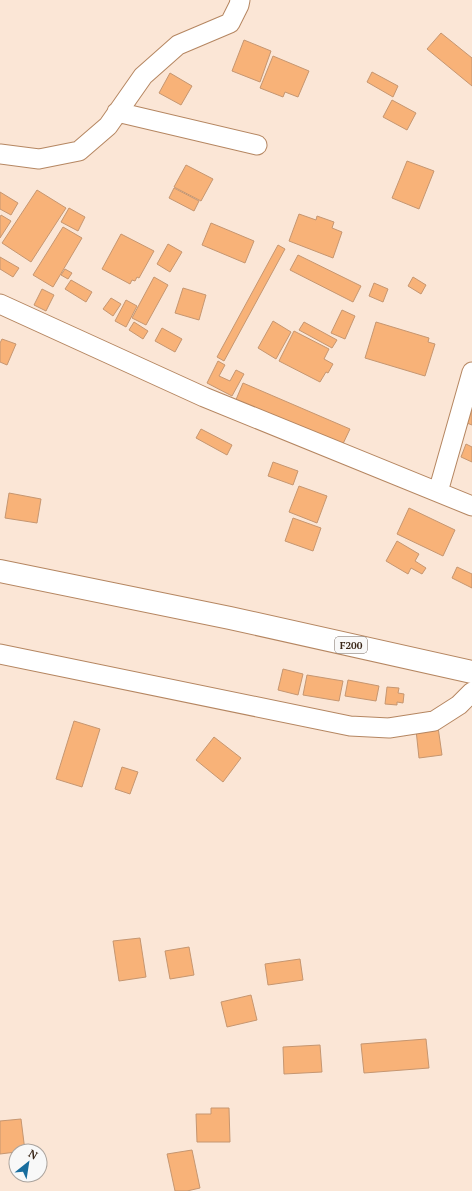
<svg xmlns="http://www.w3.org/2000/svg" width="472" height="1191" viewBox="0 0 472 1191" font-family="'PT Serif',serif">
<rect width="100%" height="100%" fill="#fbe6d6"/>
<path fill="#f8b278" stroke="#c69670" d="M441 33 472 58V86L427 49Z
M244 40 271 51 260 82 232 71Z
M273 56 309 71 298 97 285 92 283 97 260 88Z
M372 72 398 86 393 97 367 82Z
M170 73 192 86 181 105 159 93Z
M392 100 416 113 407 130 383 117Z
M407 161 434 171 419 209 392 198Z
M186 165 213 179 201 201 174 187Z
M174 188 199 201 194 211 169 198Z
M37 190 66 208 31 262 2 243Z
M0 192 18 203 11 215 0 209Z
M69 208 85 217 78 231 61 222Z
M299 214 316 220 317 216 334 222 332 228 342 232 333 258 289 241Z
M1 215 11 221 0 238V217Z
M211 223 254 241 245 263 202 245Z
M63 227 82 238 53 287 33 275Z
M121 234 154 251 139 278 137 277 135 281 132 280 130 284 102 269Z
M168 244 182 252 170 272 157 264Z
M278 245 285 249 224 361 217 357Z
M298 255 361 286 353 302 290 270Z
M0 257 19 268 13 277 0 269Z
M65 269 72 273 68 279 61 275Z
M154 277 168 285 146 325 132 318Z
M413 277 426 285 421 294 408 286Z
M71 280 92 292 86 302 65 289Z
M374 283 388 289 383 302 369 296Z
M183 288 206 295 199 320 175 313Z
M42 289 54 295 46 311 34 305Z
M111 298 121 304 113 316 103 309Z
M126 300 137 306 126 327 115 321Z
M342 310 355 316 345 339 331 333Z
M273 321 291 332 276 359 258 348Z
M134 322 148 331 143 339 129 330Z
M304 322 337 340 332 348 299 330Z
M376 322 429 338 428 342 435 344 425 376 365 358Z
M162 328 182 339 175 352 155 341Z
M294 331 329 349 324 359 333 364 328 373 326 372 320 382 279 361Z
M2 339 16 344 7 365 0 362V343Z
M218 361 225 365 219 376 230 381 236 370 244 374 232 396 207 383Z
M243 383 350 429 341 448 235 402Z
M472 384V425L459 420Z
M201 429 232 445 227 455 196 438Z
M466 444 472 447V462L461 457Z
M273 462 298 471 293 485 268 476Z
M299 486 327 496 317 523 289 512Z
M9 493 41 499 37 523 5 518Z
M409 508 455 530 443 556 397 534Z
M293 518 321 528 313 551 285 541Z
M397 541 419 554 415 561 426 568 422 574 411 568 408 574 386 561Z
M457 567 472 574V588L452 578Z
M283 669 303 674 298 695 278 690Z
M307 675 343 681 339 701 303 695Z
M348 680 379 686 376 701 345 696Z
M387 687 399 688 398 693 404 694 403 703 397 702V705L385 704Z
M74 721 100 729 82 787 56 779Z
M438 727 442 755 419 758 416 730Z
M214 737 241 758 223 782 196 760Z
M122 767 138 772 130 794 115 789Z
M140 938 146 977 119 981 113 941Z
M189 947 194 975 170 979 165 951Z
M300 959 303 980 268 985 265 964Z
M251 995 257 1020 227 1027 221 1002Z
M426 1039 429 1068 364 1073 361 1044Z
M320 1045 322 1072 284 1074 283 1047Z
M211 1108H229L230 1142H197L196 1114H211Z
M21 1119 25 1151H16V1152L0 1154V1121Z
M192 1150 200 1188 187 1191H175L167 1154Z"/>
<g fill="none" stroke-linecap="round" stroke-linejoin="round">
<defs>
<path id="street" d="M117 112 257 145
M0 154 39 159 79 151 108 126 143 76 178 45 230 23 239 5 240 0
M0 304 204 397 472 506
M438 492 472 372
M0 654 350 726 389 728 434 721 459 705 472 692"/>
<path id="primary" d="M0 571 230 618 472 672"/>
</defs>
<use href="#street" stroke="#b58661" stroke-width="21"/>
<use href="#primary" stroke="#b58661" stroke-width="24"/>
<use href="#street" stroke="#fff" stroke-width="19"/>
<use href="#primary" stroke="#fff" stroke-width="22"/>
</g>
<g text-anchor="middle" stroke-width="3" stroke-linejoin="round" paint-order="stroke">
<rect fill="#f8f8f8" stroke="#72645a" stroke-width="1" x="335" y="637" width="32" height="16" rx="3"/>
<g font-size="10" font-weight="bold" fill="#382516">
<text x="351" y="649">F200</text>
</g>
</g>
<g transform="translate(28 1163) rotate(30)"><circle r="19" fill="#f8f8f8" stroke="#aba49e"/>
<path d="M0-3L7 15L0 10L-7 15Z" fill="#186d9e"/>
<text y="-6" font-size="11" font-weight="bold" text-anchor="middle" fill="#382516">N</text>
</g>
</svg>
